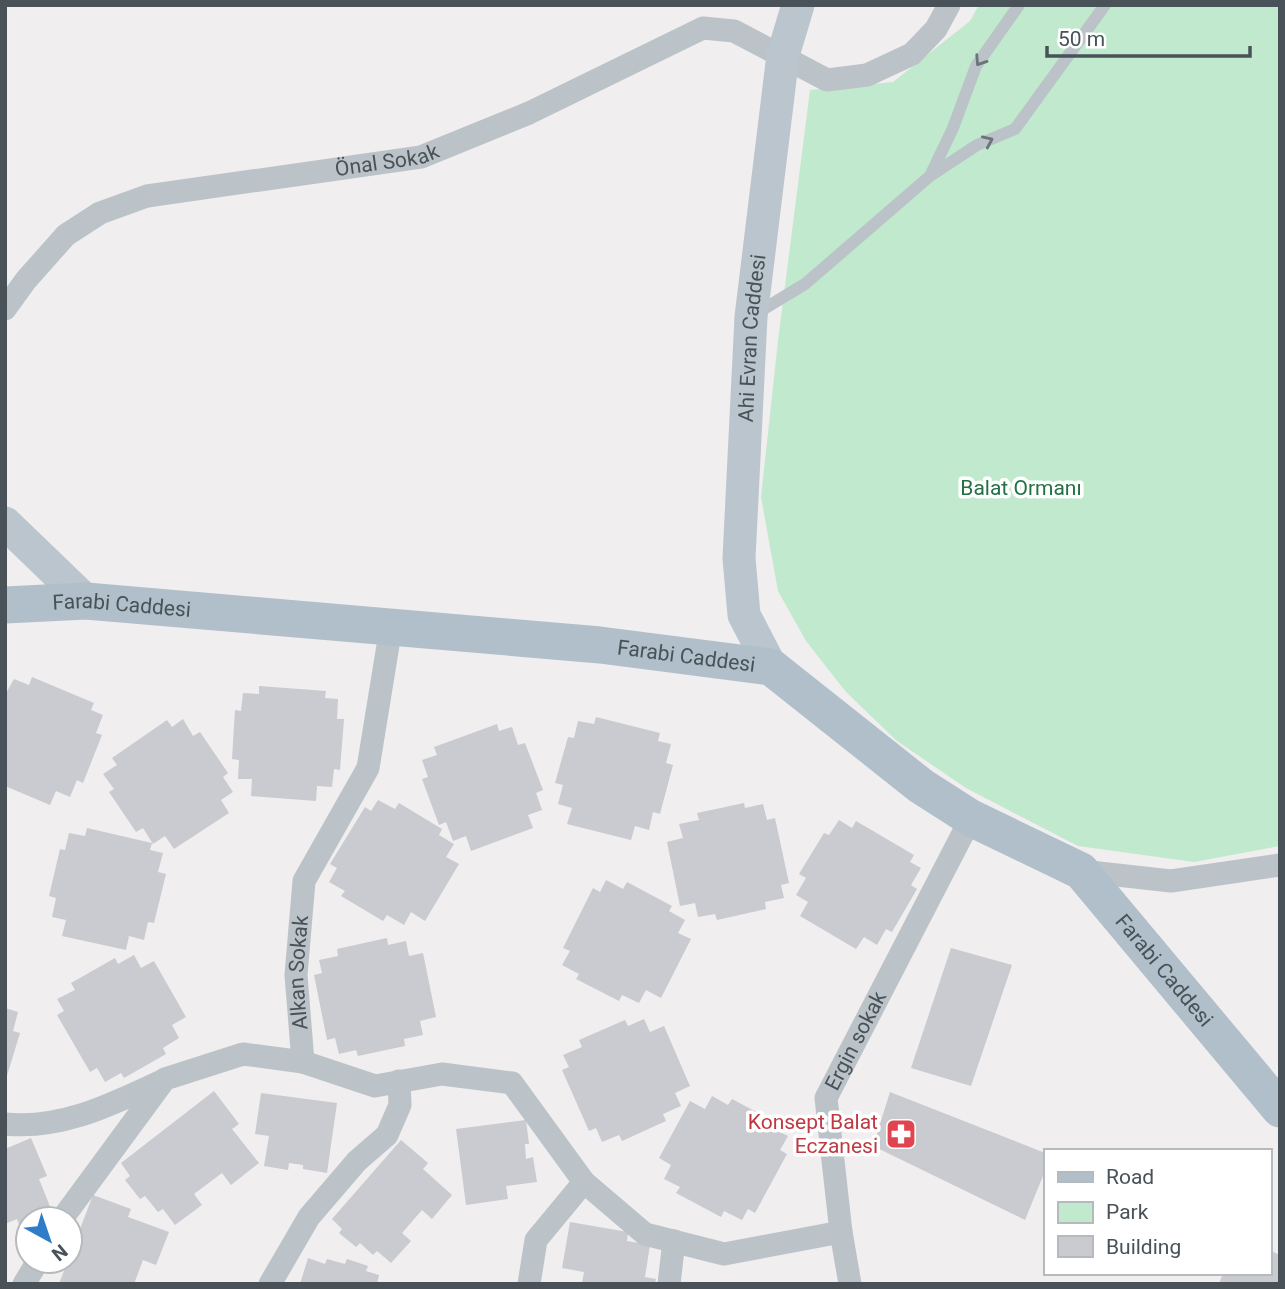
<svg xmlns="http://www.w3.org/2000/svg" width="1285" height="1289" font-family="Roboto,sans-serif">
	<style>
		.green { fill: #c1e9cd }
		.building { fill: #c9cbd0 }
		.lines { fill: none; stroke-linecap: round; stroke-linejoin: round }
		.lane { stroke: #bbc3c8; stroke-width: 12 }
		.street { stroke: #bbc3c8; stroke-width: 23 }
		.secondary { stroke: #bbc5cd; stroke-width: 33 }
		.primary { stroke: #b0bfc9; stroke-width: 37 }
		.oneway { stroke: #6a747a }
		.labels { text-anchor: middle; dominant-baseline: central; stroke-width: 7; stroke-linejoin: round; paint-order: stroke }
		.street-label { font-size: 21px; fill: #485258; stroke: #fff }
		.park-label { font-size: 21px; fill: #227043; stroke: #fff }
		.health-label { font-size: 21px; fill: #be3a42; stroke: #fff; text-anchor: end }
	</style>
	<rect width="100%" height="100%" fill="#f0eeee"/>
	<path class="green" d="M979 5H1280V846L1194 862 1078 846 966 788 897 741 846 692 806 641 778 591 761 497 778 341 810 90 893 82 970 21Z"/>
	<path class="building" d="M32 677 94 703 91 710 103 715 96 733 102 735 83 783 77 780 70 797 56 791 50 805 5 786V695L14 679 29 685Z
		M259 686 326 691 325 698 338 699 337 719H344L340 770 334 769 332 787 317 786 316 801 251 796 252 779H238L239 760 232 759 235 710 241 711 243 693 259 694Z
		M596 717 660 733 658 741 671 744 666 763 673 765 660 814 653 812 649 830 635 826 631 840 567 824 572 808 558 804 563 785 555 783 568 737 574 738 578 721 594 724Z
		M183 719 193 736 200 732 228 773 223 777 233 792 221 800 229 813 174 849 165 836 153 844 143 828 136 832 109 792 114 789 103 774 117 765 112 758 167 720 172 727Z
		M497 724 499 731 512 727 518 745 525 743 543 790 536 793 542 810 528 815 533 828 471 851 466 836 453 841 446 822 439 825 422 779 428 777 422 760 437 755 434 747Z
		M378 800 395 809 399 803 442 829 439 835 454 844 446 857 459 864 425 921 411 912 404 925 387 915 383 921 341 896 345 891 329 882 337 868 330 864 365 807 371 811Z
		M744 803 745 808 763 804 767 820 775 818 789 883 781 885 784 898 765 902 766 909 717 920 715 914 698 917 695 903 680 906 667 842 683 838 679 824 699 820 697 813Z
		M839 820 852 828 856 821 914 855 910 862 921 868 911 885 917 889 892 932 886 929 877 945 864 937 856 949 800 916 808 902 796 895 806 878 799 874 824 833 829 835Z
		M87 828 152 843 150 850 163 853 158 872 166 874 154 923 148 922 144 940 129 936 126 950 62 936 66 920 52 917 56 898 49 896 60 849 65 850 69 833 85 836Z
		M606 880 623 889 627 882 672 906 669 911 685 920 678 933 691 939 661 998 646 990 639 1003 622 995 619 1001 576 979 579 974 562 965 570 951 563 948 593 888 600 892Z
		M387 938 388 945 406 941 409 956 423 953 436 1017 420 1021 423 1035 404 1039 405 1046 358 1056 356 1050 339 1054 335 1038 327 1040 314 975 322 973 319 960 338 956 337 949Z
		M951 948 1012 965 971 1086 911 1068Z
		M134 955 141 968 154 961 186 1017 172 1025 179 1038 163 1048 166 1054 124 1078 121 1073 105 1082 97 1068 90 1072 57 1015 64 1011 57 999 75 990 71 983 115 958 118 964Z
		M5 1008 18 1012 13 1031 20 1033 6 1079Z
		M644 1019 650 1032 664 1026 690 1086 675 1093 681 1106 663 1114 666 1121 622 1141 619 1135 602 1142 596 1128 589 1131 562 1070 569 1067 563 1055 582 1047 579 1040 625 1020 628 1026Z
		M214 1091 239 1124 232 1129 259 1163 231 1185 222 1173 194 1194 202 1205 175 1225 163 1209 158 1212 145 1196 140 1199 125 1180 130 1176 121 1163Z
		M890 1092 1045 1153V1171L1025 1220 873 1146Z
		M261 1093 337 1103 327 1173 303 1169V1165L289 1163 288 1170 264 1166 269 1136 255 1134Z
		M712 1096 728 1105 732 1099 775 1122 772 1128 788 1136 780 1150 787 1154 755 1213 748 1209 742 1220 724 1211 721 1217 676 1193 680 1187 664 1179 671 1165 659 1158 690 1101 705 1109Z
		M526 1120 529 1144H525L526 1159 533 1157 537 1182 506 1186 508 1199 466 1205 456 1129Z
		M31 1138 47 1176 39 1179 55 1219H28V1230L22 1232 17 1219 5 1224V1149Z
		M401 1140 428 1163 423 1169 452 1195 432 1219 422 1210 402 1233 411 1241 391 1263 377 1251 373 1255 360 1243 356 1247 339 1233 342 1229 332 1219Z
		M93 1195 131 1209 128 1217 169 1232 156 1265 143 1260 134 1284H59Z
		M570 1222 628 1232 627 1241 650 1245 645 1277 656 1279 655 1284H582L584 1272 562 1268Z
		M1269 1250 1280 1255V1284H1219L1223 1273H1269Z
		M308 1258 325 1264 327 1259 345 1264 347 1259 368 1266 366 1271 379 1275 377 1284H300Z"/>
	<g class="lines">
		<path class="lane" d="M930 176 953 128 976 66 1019 5
			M757 313 805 284 930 176 977 145 1015 129 1105 5"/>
		<g class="street">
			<path id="s1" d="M5 309 26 280 66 235 100 213 147 196 421 157 529 113 703 28 734 31 827 80 867 75 912 54 936 29 949 5"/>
			<path d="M1081 871 1171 881 1280 865"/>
			<path d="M303 1062 375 1086 442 1074 512 1083 584 1182 645 1234 724 1254 841 1232"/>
			<path d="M5 1124C62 1130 112 1104 162 1081"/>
			<path id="s2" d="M62 1219 165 1079 243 1054 303 1062 296 975 304 881 368 768 391 627"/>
			<path d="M24 1284 38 1261"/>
			<path d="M270 1284 309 1217 357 1161 387 1135 400 1105 399 1081"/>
			<path d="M529 1284 536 1240 584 1182"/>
			<path d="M669 1284 674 1241"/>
			<path id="s3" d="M850 1284 841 1232 826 1098 971 818"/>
		</g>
		<g class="secondary">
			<path d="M5 523 86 601"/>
			<path id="s4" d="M771 667 744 615 739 558 751 317 783 55 798 5"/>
		</g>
		<path class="primary" id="s5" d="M5 605 86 601 600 645 771 667 921 786 971 818 1081 871 1280 1109"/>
	</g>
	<defs><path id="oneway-chevron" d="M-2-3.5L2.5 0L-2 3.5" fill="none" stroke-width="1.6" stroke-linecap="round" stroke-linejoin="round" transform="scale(1.75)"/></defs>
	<g class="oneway">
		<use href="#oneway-chevron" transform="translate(980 61) rotate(123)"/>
		<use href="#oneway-chevron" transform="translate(988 141) rotate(-24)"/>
	</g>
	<defs>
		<g id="pharmacy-square" transform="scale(1.575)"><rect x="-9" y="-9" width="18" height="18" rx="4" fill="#e0444e" stroke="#fff"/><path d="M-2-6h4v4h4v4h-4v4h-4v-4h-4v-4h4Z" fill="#fff"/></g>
	</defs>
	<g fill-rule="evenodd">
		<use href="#pharmacy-square" x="901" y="1134"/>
	</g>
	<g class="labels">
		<g class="street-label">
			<text stroke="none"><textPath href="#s1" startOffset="429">Önal Sokak</textPath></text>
			<text stroke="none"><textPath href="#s4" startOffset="336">Ahi Evran Caddesi</textPath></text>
			<text stroke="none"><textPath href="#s5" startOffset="117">Farabi Caddesi</textPath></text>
			<text stroke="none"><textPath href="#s5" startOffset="684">Farabi Caddesi</textPath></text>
			<text stroke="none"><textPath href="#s5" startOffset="1272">Farabi Caddesi</textPath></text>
			<text stroke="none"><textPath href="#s2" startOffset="406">Alkan Sokak</textPath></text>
			<text stroke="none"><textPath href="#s3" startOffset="252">Ergin sokak</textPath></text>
		</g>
		<g class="park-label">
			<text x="1021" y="488">Balat Ormanı</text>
		</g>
		<g class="health-label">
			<text x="878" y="1122">Konsept Balat<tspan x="878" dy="24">Eczanesi</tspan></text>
		</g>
	</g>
	<rect width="1285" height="1289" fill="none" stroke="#485258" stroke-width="14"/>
	<rect x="1044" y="1149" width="228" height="126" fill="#ffffff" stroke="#b6babc" stroke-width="2"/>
	<rect x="1058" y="1172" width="35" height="10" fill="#b0bfc9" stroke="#b6babc" stroke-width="2"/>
	<text x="1106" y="1184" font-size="21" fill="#485258">Road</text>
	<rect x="1058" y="1202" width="35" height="21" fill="#c1e9cd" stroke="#b6babc" stroke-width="2"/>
	<text x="1106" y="1219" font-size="21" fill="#485258">Park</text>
	<rect x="1058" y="1236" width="35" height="21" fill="#c9cbd0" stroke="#b6babc" stroke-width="2"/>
	<text x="1106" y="1254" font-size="21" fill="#485258">Building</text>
	<g transform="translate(49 1240) rotate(140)"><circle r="33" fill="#ffffff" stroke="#b6babc" stroke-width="2"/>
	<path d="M0-5L12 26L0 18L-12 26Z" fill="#2f7dc8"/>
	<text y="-10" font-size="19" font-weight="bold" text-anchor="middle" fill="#485258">N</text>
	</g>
	<path d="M1047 46v10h203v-10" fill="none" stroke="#485258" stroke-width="3.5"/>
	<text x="1058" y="46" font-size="21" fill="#485258" stroke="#ffffff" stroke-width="5" paint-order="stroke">50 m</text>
</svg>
